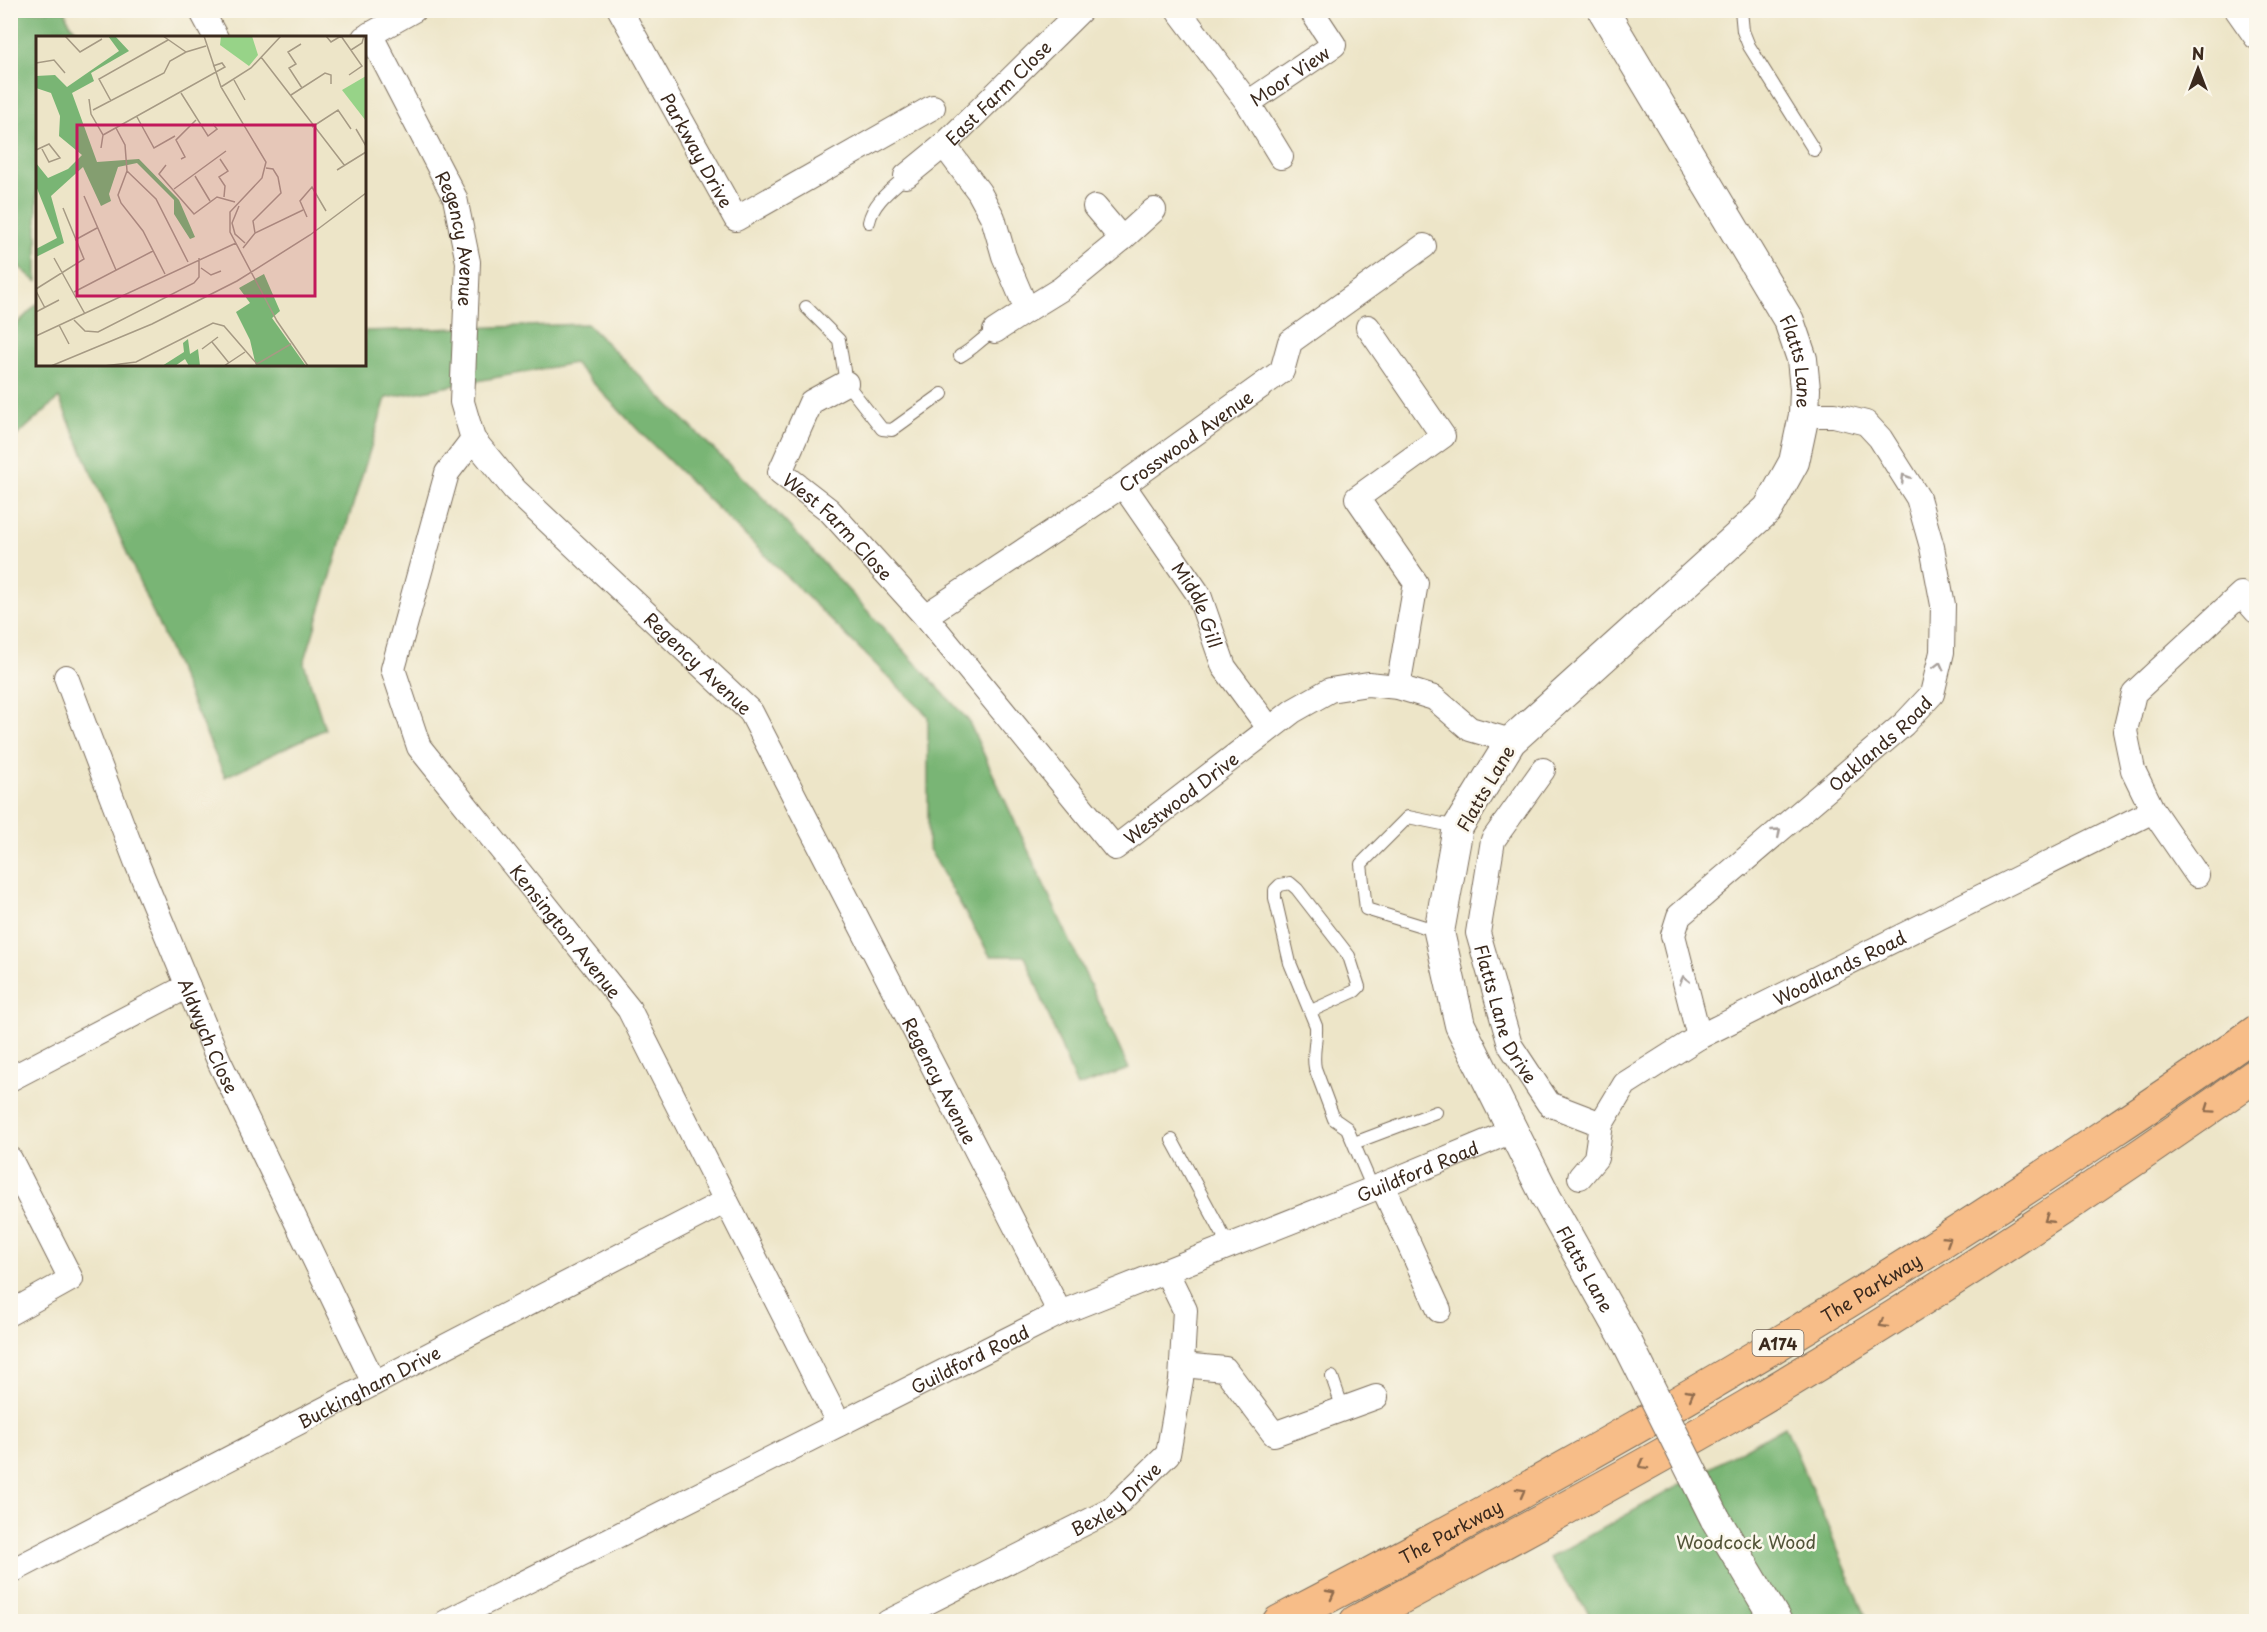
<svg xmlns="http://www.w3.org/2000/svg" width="2267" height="1632" font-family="'Playpen Sans',sans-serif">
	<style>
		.forest { fill: #79b574; stroke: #5a7049; stroke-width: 1.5 }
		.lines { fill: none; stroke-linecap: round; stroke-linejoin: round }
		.service-casing { stroke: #796b5a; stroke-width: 14 }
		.minor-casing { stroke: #796b5a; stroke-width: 26 }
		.tertiary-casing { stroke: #796b5a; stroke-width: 32 }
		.trunk-casing { stroke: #796b5a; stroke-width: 35 }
		.service { stroke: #fff; stroke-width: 12 }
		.minor { stroke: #fff; stroke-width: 24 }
		.tertiary { stroke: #fff; stroke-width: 30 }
		.trunk { stroke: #f7bd88; stroke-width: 33 }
		.tertiary-bridge-casing { stroke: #796b5a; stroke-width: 32; stroke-linecap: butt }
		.tertiary-bridge { stroke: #fff; stroke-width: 30 }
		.oneway { stroke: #a79f9a }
		.oneway2 { stroke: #906c4e }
		.labels { text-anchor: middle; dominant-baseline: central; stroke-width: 5; stroke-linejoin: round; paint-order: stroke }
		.shield { fill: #fbf7ec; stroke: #75685c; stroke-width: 1.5 }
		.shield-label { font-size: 16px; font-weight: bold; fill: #3b2a1e }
		.street-label { font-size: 18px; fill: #3b2a1e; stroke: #fbf7ec }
		.park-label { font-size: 18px; fill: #525438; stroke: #fbf7ec }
		.inset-road { fill: none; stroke: #a69a84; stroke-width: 1.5 }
		.view { fill: #c2185b; fill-opacity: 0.15; stroke: #c2185b; stroke-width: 3 }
		.inset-edge { fill: none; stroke: #3b2a1e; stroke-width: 3 }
	</style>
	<rect width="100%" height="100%" fill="#fbf7ec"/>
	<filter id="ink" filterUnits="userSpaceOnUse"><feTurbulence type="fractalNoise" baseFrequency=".0167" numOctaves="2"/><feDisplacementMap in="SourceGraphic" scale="12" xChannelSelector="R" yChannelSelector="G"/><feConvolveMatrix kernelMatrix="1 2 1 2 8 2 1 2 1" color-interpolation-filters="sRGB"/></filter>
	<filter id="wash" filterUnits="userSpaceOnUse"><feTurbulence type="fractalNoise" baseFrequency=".008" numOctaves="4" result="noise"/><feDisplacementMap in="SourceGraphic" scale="24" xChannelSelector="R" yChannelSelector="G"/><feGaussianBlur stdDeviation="1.35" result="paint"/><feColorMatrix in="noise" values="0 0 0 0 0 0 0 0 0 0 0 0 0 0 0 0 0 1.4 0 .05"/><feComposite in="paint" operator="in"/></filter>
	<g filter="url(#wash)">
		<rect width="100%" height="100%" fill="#ede5c8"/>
		<path class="forest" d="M10 11H66L67 18 80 37 38 38 37 282 11 260Z
			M37 304 38 364H364L365 331 587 324 767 502 968 720 1129 1069 1077 1087 1025 956H990L928 847V716L640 432 574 363 386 398 304 663 325 729 225 777 59 398 11 441V330Z
			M1785 1426 1868 1621H1595L1549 1558Z"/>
	</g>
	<g filter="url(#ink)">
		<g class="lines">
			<g class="service-casing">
				<path id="service" d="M1741 10 1743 31 1749 46 1814 150
					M869 222C873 202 892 189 906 176
					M806 307 839 340 846 383 882 429 892 430 942 394
					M960 356C975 348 981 338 995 331
					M1438 931 1366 909 1361 864 1408 817 1457 827
					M1311 1011 1355 991 1359 987 1349 956 1297 889 1290 883 1280 885 1275 890V898L1290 963 1316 1026C1317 1041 1312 1054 1315 1068L1334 1119 1347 1128 1373 1189
					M1172 1140 1229 1246
					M1354 1143 1436 1112
					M1332 1377 1343 1409"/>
			</g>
			<g class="minor-casing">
				<g id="minor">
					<path d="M201 10 216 38"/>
					<path id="s1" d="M620 10 736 219 933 107"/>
					<path id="s2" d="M1178 10 1248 103 1334 45 1311 10"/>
					<path d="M2237 10 2256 37"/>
					<path id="s3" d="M370 34 455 198 468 262 462 402 473 439 515 490 751 712 1060 1313"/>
					<path d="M364 38 414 10"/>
					<path d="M1248 103 1281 157"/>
					<path d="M906 176 944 145"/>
					<path d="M1122 239 1154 210"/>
					<path d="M1027 310 1061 289 1122 239 1095 207"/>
					<path d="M1368 327 1443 436 1357 498 1416 583 1398 687"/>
					<path id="s4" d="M995 331 1027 310 1004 256 993 218 979 192 944 145 1081 10"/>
					<path id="s5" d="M846 383 811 402 780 472 829 510 925 616 1115 848 1293 711 1330 690 1368 684 1398 687 1434 698 1470 729 1511 741"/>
					<path id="s6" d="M473 439 447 473 393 669 419 747 629 1009 839 1424"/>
					<path id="s7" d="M1123 485 1199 595 1224 667 1269 728"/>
					<path id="s8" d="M925 616 1123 485 1282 371 1290 342 1424 246"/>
					<path id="s9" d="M66 677 136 861 219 1061 374 1383"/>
					<path id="s10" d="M1543 770 1493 840 1478 933 1510 1045 1549 1104 1601 1124"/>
					<path d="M2197 875 2153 811 2133 770 2125 731 2134 693 2241 594 2256 611"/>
					<path id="s11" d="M1699 1037 1673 935 1679 916 1904 724 1932 694 1942 652 1943 605 1932 547 1918 498 1880 438 1866 423 1834 415H1804"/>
					<path d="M10 1079 188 986"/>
					<path d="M10 1159 71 1279 10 1313"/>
					<path id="s12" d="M1580 1177 1596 1158 1601 1124 1625 1084 1699 1037 2153 811"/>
					<path d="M1382 1185 1439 1310"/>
					<path d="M1182 1365 1225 1369 1274 1434 1376 1397"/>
					<path id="s13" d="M10 1572 726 1201"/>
					<path id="s14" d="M446 1622 1060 1313 1373 1189 1512 1131"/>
					<path id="s15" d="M888 1622 1111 1510 1168 1454 1181 1380 1185 1310 1166 1271"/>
				</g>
			</g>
			<g class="tertiary-casing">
				<g id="tertiary">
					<path id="s16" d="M1603 10 1789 321 1802 359 1805 389 1804 415 1794 462 1768 509 1511 741 1458 827 1439 932 1460 1025 1546 1197 1627 1342"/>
					<path d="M1715 1518 1777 1622"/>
				</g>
			</g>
			<g class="trunk-casing">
				<g id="trunk">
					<path id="s17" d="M1279 1622C1556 1478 1828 1322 2086 1148 2143 1110 2201 1072 2256 1032"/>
					<path d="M1356 1622C1486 1551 1618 1482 1746 1407 1921 1304 2090 1192 2256 1075"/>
				</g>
			</g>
			<use href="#service" class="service"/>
			<use href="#minor" class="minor"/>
			<use href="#tertiary" class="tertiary"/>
			<use href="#trunk" class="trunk"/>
			<g class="tertiary-bridge-casing">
				<path id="tertiary-bridge" d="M1627 1342 1715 1518"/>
			</g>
			<use href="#tertiary-bridge" class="tertiary-bridge"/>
		</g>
		<defs><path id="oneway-chevron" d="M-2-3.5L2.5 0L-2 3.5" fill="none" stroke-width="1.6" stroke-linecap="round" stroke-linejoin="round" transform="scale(1.5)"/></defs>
		<g class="oneway">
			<use href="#oneway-chevron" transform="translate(1905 478) rotate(-122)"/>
			<use href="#oneway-chevron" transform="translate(1939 666) rotate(-76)"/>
			<use href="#oneway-chevron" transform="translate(1777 832) rotate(-41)"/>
			<use href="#oneway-chevron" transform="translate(1684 980) rotate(-104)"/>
		</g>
		<g class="oneway2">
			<use href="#oneway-chevron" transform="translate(2209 1109) rotate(145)"/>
			<use href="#oneway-chevron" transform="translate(2048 1219) rotate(147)"/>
			<use href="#oneway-chevron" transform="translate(1947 1240) rotate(-32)"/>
			<use href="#oneway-chevron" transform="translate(1883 1324) rotate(149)"/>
			<use href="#oneway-chevron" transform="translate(1690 1394) rotate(-30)"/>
			<use href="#oneway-chevron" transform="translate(1643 1465) rotate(151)"/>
			<use href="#oneway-chevron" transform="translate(1521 1492) rotate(-29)"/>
			<use href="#oneway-chevron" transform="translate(1331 1594) rotate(-28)"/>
		</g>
	</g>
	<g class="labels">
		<rect class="shield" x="1752.5" y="1330" width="51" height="26" rx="4.5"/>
		<g class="shield-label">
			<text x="1778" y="1343">A174</text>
		</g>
		<g class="street-label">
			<text stroke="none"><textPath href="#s2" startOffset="166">Moor View</textPath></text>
			<text stroke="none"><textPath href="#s4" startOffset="300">East Farm Close</textPath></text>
			<text stroke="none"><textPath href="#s1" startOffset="160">Parkway Drive</textPath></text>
			<text stroke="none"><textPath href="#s3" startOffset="225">Regency Avenue</textPath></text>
			<text stroke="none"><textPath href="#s16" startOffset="404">Flatts Lane</textPath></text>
			<text stroke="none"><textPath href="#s8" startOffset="314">Crosswood Avenue</textPath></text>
			<text stroke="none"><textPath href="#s5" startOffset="196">West Farm Close</textPath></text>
			<text stroke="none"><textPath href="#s7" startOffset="142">Middle Gill</textPath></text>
			<text stroke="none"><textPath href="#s3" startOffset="747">Regency Avenue</textPath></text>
			<text stroke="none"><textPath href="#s11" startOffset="390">Oaklands Road</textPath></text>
			<text transform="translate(1485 788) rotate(-60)">Flatts Lane</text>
			<text stroke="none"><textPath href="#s5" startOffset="704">Westwood Drive</textPath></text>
			<text stroke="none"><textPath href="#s6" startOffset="564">Kensington Avenue</textPath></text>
			<text stroke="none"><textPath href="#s12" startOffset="350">Woodlands Road</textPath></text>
			<text stroke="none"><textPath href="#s10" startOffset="266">Flatts Lane Drive</textPath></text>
			<text stroke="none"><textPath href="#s9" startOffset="386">Aldwych Close</textPath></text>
			<text stroke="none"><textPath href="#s3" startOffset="1233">Regency Avenue</textPath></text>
			<text stroke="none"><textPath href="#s14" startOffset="1072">Guildford Road</textPath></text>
			<text stroke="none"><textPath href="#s16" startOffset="1484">Flatts Lane</textPath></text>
			<text stroke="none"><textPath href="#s17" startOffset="680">The Parkway</textPath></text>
			<text stroke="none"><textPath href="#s14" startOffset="586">Guildford Road</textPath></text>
			<text stroke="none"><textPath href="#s13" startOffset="404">Buckingham Drive</textPath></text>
			<text stroke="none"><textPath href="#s15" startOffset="260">Bexley Drive</textPath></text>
			<text stroke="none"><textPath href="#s17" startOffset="194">The Parkway</textPath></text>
		</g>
		<g class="park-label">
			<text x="1746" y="1541">Woodcock Wood</text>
		</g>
	</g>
	<g transform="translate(36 36)">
		<rect width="330" height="330" fill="#ede5c8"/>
		<path d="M185 0H216L222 19 213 30 184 9ZM330 40V85L306 54Z" fill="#97d388"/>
		<path d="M72 0H79L93 15 55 37 58 45 36 57 61 126 103 123 143 164 159 201 154 203 145 189 138 178V164L101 127 82 131 73 158 75 165 65 170 47 131 15 160 28 207 0 221V213L21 202 0 150V127L12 142 32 133 46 119 23 100 24 80 15 57 0 52V40L19 39 31 51 83 15ZM228 238 244 275 236 282 270 330H220L214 304 200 276 214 267 203 252ZM152 303 154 318 162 313 164 330H153L149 323 139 330H126L148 316 147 307Z" fill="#79b574"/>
		<path class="inset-road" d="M29 0 44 16 66 3M127 0 150 16M168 0 185 51 230 126 226 142 194 176V196L241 285 272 330M290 0 295 6 305 0M305 0 326 30 313 39M265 8 252 16 260 28 253 32 266 52M315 14 326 7 328 0M225 21 309 130M0 27 18 24 29 37M198 44 209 64M185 51 215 32 245 0M145 57 172 100 181 93 177 88M255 59 289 37 295 39V48M53 63 55 78 67 99 65 112M75 65 63 43 132 4M57 74 128 37 134 25 150 16 170 10M101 81 118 112 139 100M276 91 302 74 315 93M80 92 89 109 91 135 120 163 152 226M320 93 330 110M67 99 189 31 186 27 177 30M0 114 13 108 24 122 13 126 6 113M145 123 149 121 140 104 160 84M184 123 192 135 183 141 189 150 188 161M130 129 123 138 158 178 181 161 199 166M301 134 330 116M91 135 82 159 85 167 107 195 129 238M159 140 174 165M138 153 190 115M48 160 80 234M203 170 196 187 199 198 209 207M271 181 264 165 276 151 290 175M219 197 217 185 245 157 242 141 237 133 230 132M39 204 61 192M207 212 219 197 267 174M18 222 49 278M165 232 175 239 185 235M0 253 48 223 27 172M0 255 9 272M38 256 117 215M0 276 23 264M38 284 49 295 62 296 158 247 163 241V222M23 289 33 308M0 300 200 207M176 306 193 327M166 313 182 301M15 330 116 288 201 245 274 199 330 157M68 330 100 326 177 287 188 290 221 328 255 308M188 330 209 316"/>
		<path class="view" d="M41 89H279V260H41Z"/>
		<rect width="330" height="330" class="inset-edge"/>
	</g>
	<rect width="2267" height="1632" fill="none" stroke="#fbf7ec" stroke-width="36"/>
	<g transform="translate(2198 69)" stroke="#fbf7ec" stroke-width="4.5" paint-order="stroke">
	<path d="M0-4.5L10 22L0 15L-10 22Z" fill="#3b2a1e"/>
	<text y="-9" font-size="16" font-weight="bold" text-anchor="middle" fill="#3b2a1e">N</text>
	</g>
</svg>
